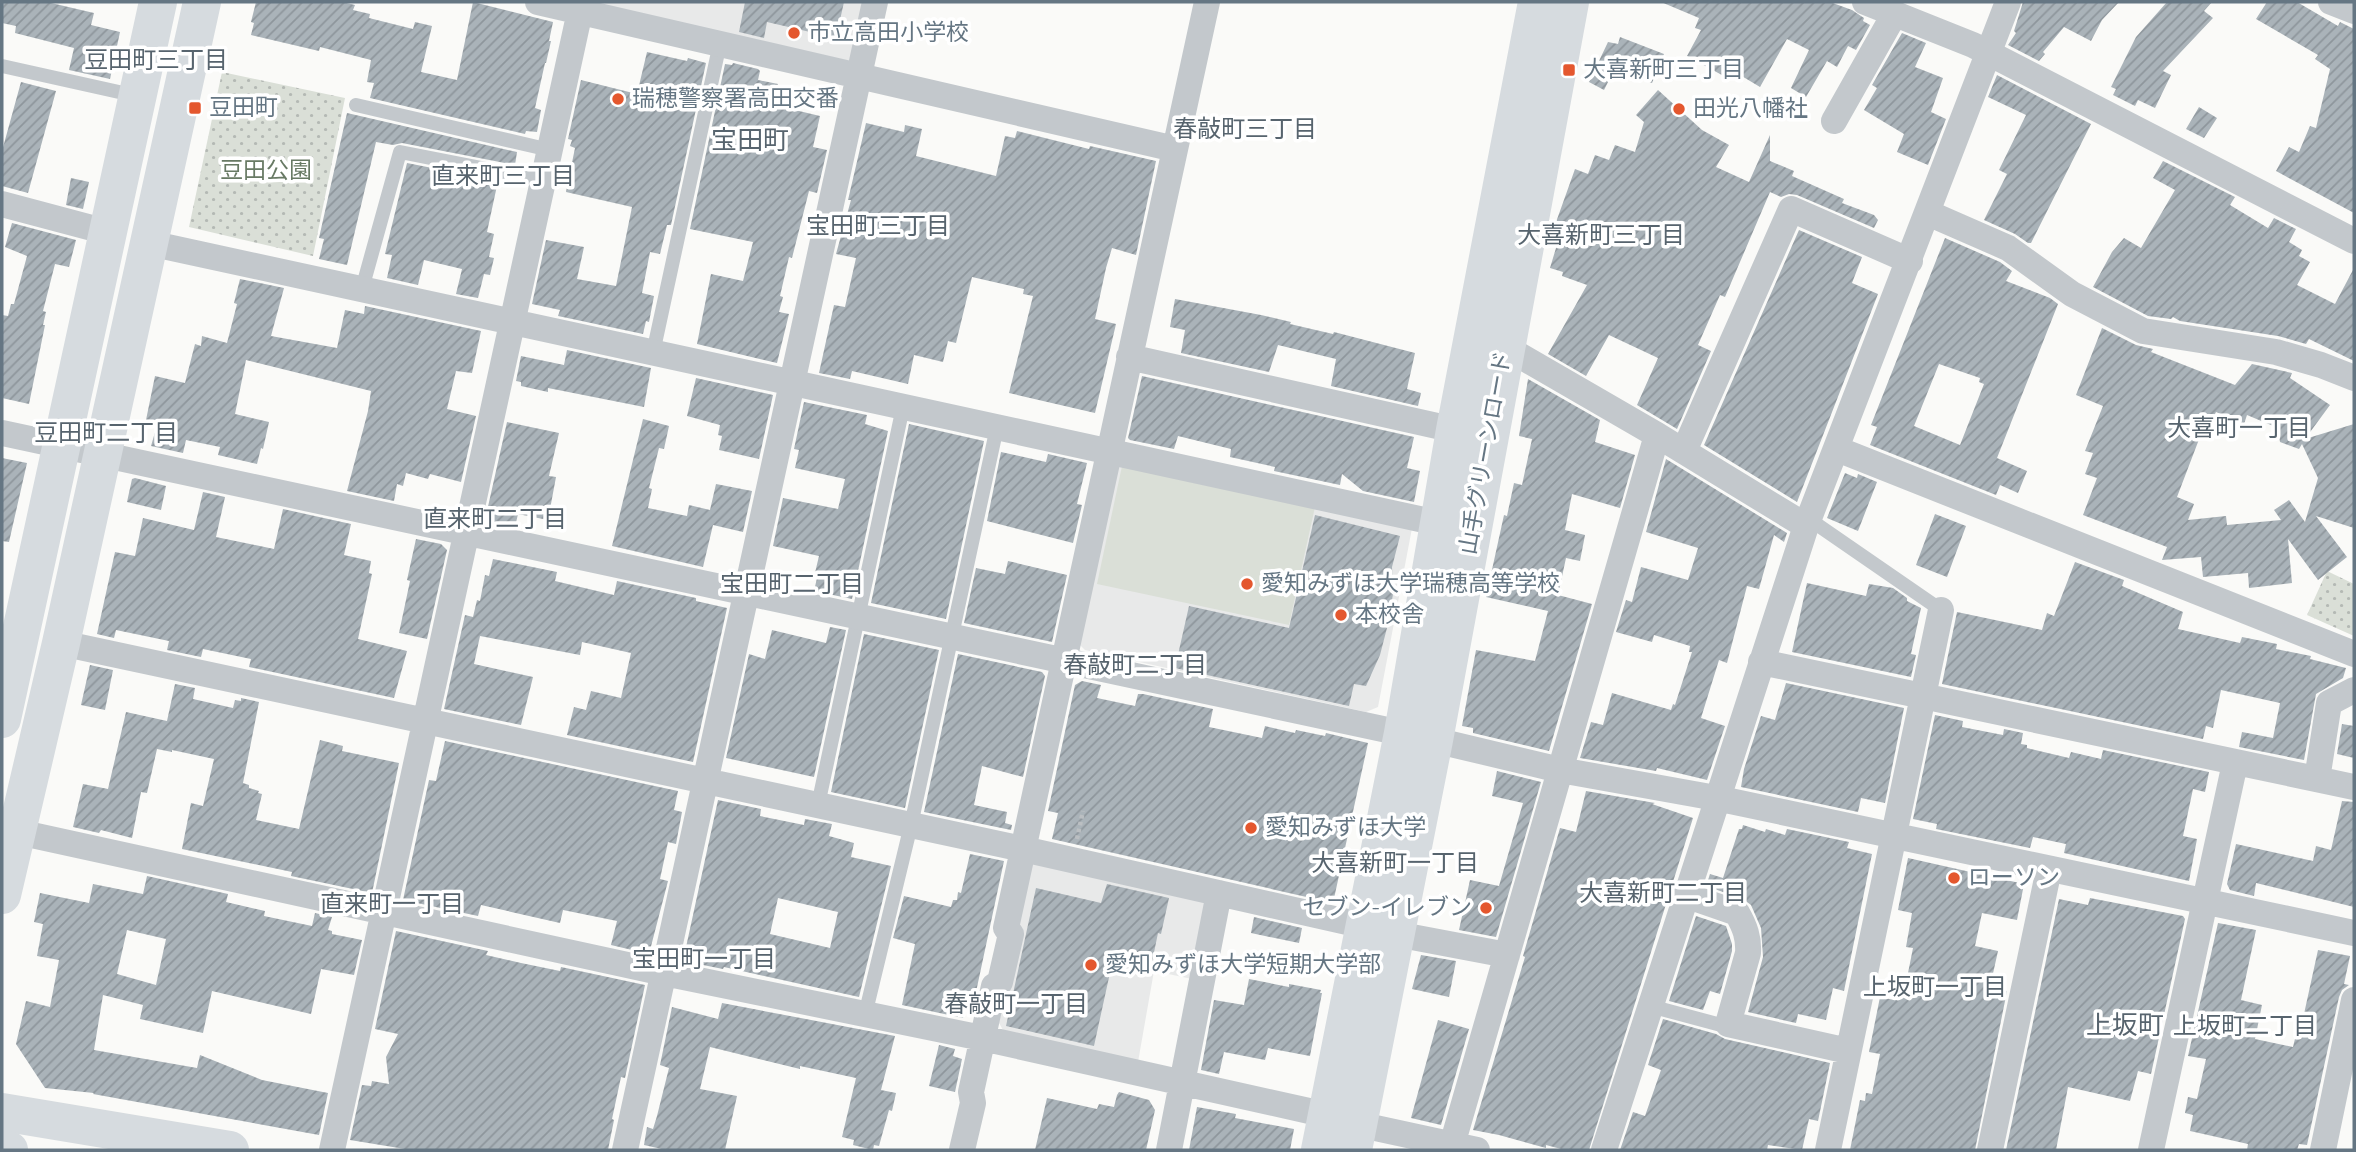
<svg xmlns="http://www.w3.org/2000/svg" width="2356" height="1152" font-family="'Sofia Sans Condensed','Noto Sans JP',sans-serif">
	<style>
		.built { fill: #e8e9e9 }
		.grass { fill: url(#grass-dots) }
		.pitch { fill: #dadfd7 }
		.building { fill: url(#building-hatch); fill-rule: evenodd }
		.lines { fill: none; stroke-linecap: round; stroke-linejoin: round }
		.path { stroke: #bbbfc2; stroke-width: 4.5; stroke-dasharray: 3.5 3.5; stroke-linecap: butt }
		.lane { stroke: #c3c8cc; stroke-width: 14 }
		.street { stroke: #c3c8cc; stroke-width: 26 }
		.secondary { stroke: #d6dbdf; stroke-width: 38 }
		.primary { stroke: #d6dbdf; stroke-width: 38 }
		.highway { stroke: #d6dbdf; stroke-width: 38 }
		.poi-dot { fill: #e4572e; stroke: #fff; stroke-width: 2.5 }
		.labels { text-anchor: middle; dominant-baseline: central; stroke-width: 7; stroke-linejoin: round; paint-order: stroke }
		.poi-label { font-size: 23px; fill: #657683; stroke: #fff; text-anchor: start }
		.park-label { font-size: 23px; fill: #687a64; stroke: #fff }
		.street-label { font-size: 23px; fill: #657683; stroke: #fff }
		.neighbourhood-label { font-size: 24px; fill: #57646e; stroke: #fff }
		.quarter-label { font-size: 26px; fill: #57646e; stroke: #fff }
	</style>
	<defs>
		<pattern id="grass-dots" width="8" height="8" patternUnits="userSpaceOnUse" patternTransform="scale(1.75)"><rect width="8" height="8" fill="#dadfd7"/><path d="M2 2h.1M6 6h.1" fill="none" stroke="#b4b9b4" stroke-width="1.8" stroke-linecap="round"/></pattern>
		<pattern id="building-hatch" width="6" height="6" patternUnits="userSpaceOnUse" patternTransform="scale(1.75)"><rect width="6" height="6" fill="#aab3b9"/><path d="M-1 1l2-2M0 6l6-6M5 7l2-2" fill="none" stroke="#8e969c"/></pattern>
	</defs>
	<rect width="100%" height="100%" fill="#fafaf8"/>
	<path class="built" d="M592 2H871L858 63Z
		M1118 465 1413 523 1378 707 1366 712 1085 650 1080 645Z
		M1032 862 1209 901 1192 979 1154 971 1138 1062 1004 1032 998 1021Z"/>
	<path class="grass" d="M222 72 345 98 313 256 189 227Z
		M2327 571 2354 584V636L2307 615Z"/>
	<path class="pitch" d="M1122 466 1315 507 1289 625 1097 584Z"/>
	<path class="building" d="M2 2H47L94 13 91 25 120 32 110 79 69 70 74 48 15 33 16 26 2 23Z
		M256 2H342L355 5 353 10 370 14 369 18 413 29 415 22 432 26 421 72 457 80 473 2 553 22 549 41H551L546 63H545L535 108 541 110 537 132 526 131 525 134 370 98 374 83 367 82 371 60 320 47 319 51 251 35 254 23 251 22Z
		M745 2H844L836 38 767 22 764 38 739 32Z
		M1661 2H1830L1852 10 1864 18 1863 21 1870 25 1856 50 1848 46 1837 67 1827 61 1806 97 1791 88 1809 50 1787 39 1760 87 1735 72 1731 80 1687 56 1701 30 1695 28 1699 18Z
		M2023 2H2119L2102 20 2091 41 2064 27 2043 52 2045 54 2039 61 2008 45 2016 33 2014 31Z
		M2167 2H2212L2204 11 2213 18 2163 71 2171 75 2155 108 2138 100 2135 106 2113 95 2116 89 2111 87 2136 37Z
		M2267 2H2297L2338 26 2340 22 2354 29V213L2276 171 2289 147 2299 152 2310 126 2316 128 2330 69 2315 59 2318 55 2256 19Z
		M1902 33 1926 43 1915 67 1943 78 1931 112 1946 119 1928 165 1897 152 1904 134 1864 110 1877 88 1872 85Z
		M1620 37 1664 54 1652 83 1615 68 1604 90 1589 82 1608 42 1618 44Z
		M647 52 687 61 688 58 706 63 671 225H667L660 254 650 252 642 293 654 296 649 322 646 321 643 334 558 316 560 310 532 304 546 240 584 247 577 279 616 286 632 207 566 192 575 148 570 146 572 140 568 139 581 80 637 94Z
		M733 63 758 69 760 71 758 80 778 84 774 105 820 116 813 147 827 150 817 193 809 191 792 258 789 257 780 296 783 297 779 312 789 314 777 363 697 344 711 274 743 281 753 242 690 229 725 64 732 65Z
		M1997 75 2091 124 2031 243H2028L2015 234 1984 220 2007 174 1999 170 2026 115 1988 97Z
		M21 82 56 91 28 193 2 186V151Z
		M1658 90 1702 130 1729 145 1716 167 1749 182 1770 135V161L1794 171 1792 176 1844 199 1842 203 1874 215 1878 220 1874 228 1797 195 1789 194 1781 197 1770 192 1725 297 1720 295 1698 345 1711 351 1677 429 1637 405 1658 358 1609 335 1586 376 1548 354 1587 285 1562 276 1563 272 1550 268 1562 228 1555 225 1575 169 1588 174 1595 155 1609 160 1615 145 1635 152 1644 122 1636 115Z
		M2199 107 2217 118 2204 138 2186 129Z
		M347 113 517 152 515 165 402 143 393 145 376 142 347 265 319 259 324 239 319 238Z
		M866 123 904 132 905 125 922 129 916 156 996 176 1005 136 1015 138 1017 131 1089 149 1090 146 1156 161 1136 255 1112 248 1106 268 1095 319 1116 324 1095 413 1009 393 1033 296 1023 294 1024 289 972 277 956 343 948 341 943 362 914 355 908 384 852 371 850 379 819 373 834 305 845 307 856 258 836 254 851 200H848Z
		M2163 161 2235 197 2230 205 2268 228 2274 218 2296 229 2289 242 2302 250 2299 256 2310 262 2297 285 2335 304 2354 268V361L2309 339 2306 344 2278 336 2180 321 2173 317 2171 319 2148 316 2093 287 2112 252 2124 238 2141 248 2175 190 2153 178Z
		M407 163 498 181 487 232 494 234 489 257 494 258 490 275 484 274 478 298 456 294 462 269 424 260 418 285 387 278 392 255 385 254Z
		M71 178 89 182 83 209 66 205Z
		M12 223 76 240 69 267 55 264 43 311 46 312 43 325H45L29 404 2 398V315L8 316 11 304H14L27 256 5 247Z
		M1799 230 1862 257 1852 283 1878 294 1797 502 1704 445Z
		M1945 238 2000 262 2012 271 2006 281 2050 298 2058 304 1997 458 2027 471 2018 493 2000 485 1996 495 1870 445 1877 427 1871 425ZM1939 364 1980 378 1979 382 1984 384 1960 445 1914 426Z
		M240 279 284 288 271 336 337 348 345 310 364 314 365 306 481 331 472 373 456 371 447 409 476 416 461 482 430 474 428 479 406 473 403 486 397 484 394 501 347 491 368 411 371 391 246 360 235 414 269 422 263 449 261 448 257 464 218 455 220 447 186 440 183 453 151 446 158 422 146 420 155 376 185 383 195 344 201 346 202 336 227 343 237 304 234 303Z
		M1175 299 1261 315 1291 322 1290 324 1333 334 1334 332 1415 353 1407 389 1421 393 1418 406 1331 386 1336 359 1278 345 1269 372 1181 353 1185 330 1170 327Z
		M2102 328 2136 345 2153 349 2151 352 2235 385 2252 364 2292 373 2290 378 2330 405 2305 439 2354 424V528L2316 516 2347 557 2318 580 2288 539 2292 583 2249 588 2248 573 2203 577 2201 557 2162 560 2167 547 2083 515 2097 478 2085 474 2093 453 2085 451 2103 406 2076 395ZM2216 412 2244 424 2247 415 2278 428 2280 442 2299 449 2302 444 2318 478 2305 522 2289 500 2274 510 2281 520 2227 525 2226 516 2188 520 2194 504 2177 497 2206 421 2211 423Z
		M567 350 651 368 644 407 548 388V392L521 386V382L516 381 521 356 564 365Z
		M1142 376 1414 437 1407 468 1420 471 1414 502 1363 491 1342 474 1340 485 1274 471 1275 467 1230 457 1231 449 1178 436 1174 449 1130 440 1128 438Z
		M696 378 773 395 759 459 719 450 722 436 718 435 720 425 687 416Z
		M1528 379 1600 420 1595 442 1635 455 1620 508 1572 494 1565 530 1585 535 1580 561 1566 558 1558 595 1592 604 1549 751 1473 733V728L1462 726 1476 650 1535 661 1548 611 1486 597 1504 515 1507 516 1514 483 1522 485 1532 439 1519 436Z
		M804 402 867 415 865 424 888 431 852 599 814 591 817 578 814 577 819 556 773 546 783 498 838 509 845 479 795 468 799 450 794 449Z
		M643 419 669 426 664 449 659 448 649 488 652 489 648 508 687 516 689 505 710 510 716 484 752 491 743 532 713 525 703 567 612 546Z
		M507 422 559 433 549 476 556 477 548 520 518 514 515 527 485 520Z
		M909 424 984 441 946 619 871 603Z
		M1001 452 1046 462 1048 454 1087 463 1077 504 1082 505 1073 543 987 521Z
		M2 458 27 463 9 542 2 541Z
		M1666 459 1787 533 1784 542 1774 535 1759 589 1747 586 1727 663 1719 660 1701 718 1725 726 1707 780 1657 768 1656 771 1580 758 1591 722 1603 725 1612 693 1671 710 1673 704 1675 705 1692 652H1689L1690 646 1654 635 1652 642 1616 632 1626 600 1632 602 1641 567 1688 580 1698 548 1646 532Z
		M1845 473 1857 478 1858 474 1877 482 1858 531 1827 518Z
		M135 478 166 486 161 510 127 502 132 479Z
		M203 492 225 497 216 537 274 549 283 509 351 524 344 555 371 561 369 573 372 574 358 639 407 651 394 698 249 667 251 659 203 649 201 657 167 650 169 641 116 630 114 638 97 634 115 552 135 556 143 518 194 530Z
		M1935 514 1966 526 1947 577 1916 565Z
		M1315 515 1400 536 1392 567 1393 594 1388 624 1380 655 1366 686 1354 684 1349 706 1175 668 1189 606 1289 628Z
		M416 539 441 544 447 550 427 639 399 633 410 581 407 580Z
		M493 559 557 572 555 581 614 595 617 581 696 598V601L727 608 693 762 567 735 574 707 586 710 591 691 621 698 631 653 582 642 580 655 480 636 474 664 533 677 521 725 444 709 465 615 473 617 477 600 480 601 485 575 489 576Z
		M1008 561 1067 575 1052 642 964 623 976 568 1005 574Z
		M2075 562 2124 580 2122 586 2183 612 2178 629 2240 643 2242 637 2277 644 2276 649 2311 656 2310 659 2346 668 2343 678 2316 694 2304 760 2239 747 2242 732 2273 738 2280 703 2221 690 2213 728 2206 726 2203 739 1942 684 1957 612 2042 630 2047 613 2054 616Z
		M1807 583 1866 596 1869 584 1893 588 1907 598V601L1921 608 1911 654 1916 655 1911 677 1792 652Z
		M830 627 846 630 814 777 726 758 749 654 765 659 772 630 826 643Z
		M864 634 939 650 905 808 831 792Z
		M958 654 1042 672 1045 676 1023 777 982 766 974 805 1007 812 1005 823 1012 825 1011 830 924 812Z
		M90 665 113 670 105 710 81 705Z
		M1082 681 1101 685 1097 698 1135 706 1138 694H1143L1213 709 1209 727 1262 738 1265 726 1295 733 1296 730 1325 736 1326 733 1368 743 1333 903 1052 839 1058 813 1048 811 1075 685Z
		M1786 683 1904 708 1885 803 1861 798 1858 812 1741 787 1744 769 1761 716 1775 720Z
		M175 684 195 688 193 699 233 708 235 700 241 701V698L259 702 243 783 249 785V788L259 791 258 793 262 794 256 820 299 829 320 740 343 746 342 751 399 763 372 893 291 876 292 872 182 849 191 803 203 806 214 759 172 750V752L157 749 147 793 141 792 132 838 101 830 99 833 73 827 83 784 108 789 126 712 167 721Z
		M1935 715 1963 721 1962 727 2003 735 2004 729 2023 733 2021 744 2027 745V748L2069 758 2071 752 2101 759 2103 750 2209 772 2205 792 2193 789 2183 836 2197 839 2189 881 2064 853 2066 844 2033 837 2030 848 1936 829 1937 824 1913 819Z
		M2342 724 2354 726V758L2337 754Z
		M445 741 678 791 674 810 682 812 676 844 668 842 660 879 668 881 649 954 611 945 617 921 563 910 560 923 481 905 478 916 403 900 429 780 436 781Z
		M1497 771 1541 782 1496 937 1459 930 1470 880 1499 886 1523 803 1492 796Z
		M1586 791 1655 803 1652 804 1693 818 1589 1150H1565L1546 1145V1148L1499 1135 1473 1130 1525 957 1523 956 1560 828 1576 832Z
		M718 800 761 809 760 816 804 825 805 819 832 824 829 836 854 843 851 857 891 866 859 997 724 967 723 969 683 961ZM778 898 838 912 830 948 770 934Z
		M2342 801 2354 802V907L2256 883 2254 896 2230 890 2227 884 2236 844 2313 861 2316 846 2331 850Z
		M1743 825 1765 832 1766 829 1785 835 1787 829 1849 842 1847 848 1872 854 1844 991 1833 988 1826 1020 1798 1014 1796 1023 1748 1012 1763 957 1761 928 1751 905 1743 899 1706 886 1710 874 1723 878 1739 829H1742Z
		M970 854 1004 861 976 992 970 991 963 1018 902 1005 915 944 893 938 904 896 951 907 953 900H957L958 892 961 893Z
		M1908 858 2024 884 2017 920 1982 913 1975 946 1998 951 1990 987 2007 991 1975 1150H1850L1860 1100 1865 1101 1866 1093 1872 1094 1880 1054 1869 1052 1880 997 1894 1000 1898 981 1906 983 1913 948 1906 947 1912 913 1898 910Z
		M147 876 228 894 226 902 265 911 264 916 312 926 315 913 332 917 328 930 332 931V934L362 940 354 975 321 969 311 1014 212 991 203 1033 140 1019 143 1005 103 995 94 1050 197 1068 200 1055 262 1080 328 1093 319 1135 93 1094 94 1093 45 1088 16 1044 26 1001 50 1007 59 960 37 956 43 924 34 922 40 893 89 903 93 884 143 894ZM127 930 166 939 156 985 117 974Z
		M1107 884 1169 898 1161 934 1158 933 1151 967 1113 959 1094 1046 1006 1026 1036 888 1101 903Z
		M2090 898 2183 916 2185 919 2151 1074 2138 1071 2130 1101 2068 1087 2056 1150H2006L2059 899 2088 905Z
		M1696 916 1726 926 1732 944V951L1720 994 1710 991 1703 1010 1669 1001Z
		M1254 917 1302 928 1299 943 1251 933Z
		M2218 923 2256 930 2241 1000 2262 1005 2255 1039 2293 1047 2301 1014H2304L2318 950 2350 956 2344 984 2349 985 2342 990 2339 997 2307 1145 2299 1144 2297 1150H2247L2248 1144 2190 1131 2193 1115 2185 1113 2188 1097 2197 1099 2206 1059 2188 1056Z
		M396 931 488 951 486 955 521 963 560 971 561 967 645 985 625 1078 621 1077 612 1119 614 1120 608 1150H411L350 1140 362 1085 371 1086 372 1081 389 1084 386 1057 398 1034 375 1029Z
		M1421 955 1456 961 1449 997 1412 989Z
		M1249 979 1289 987V984L1321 990 1320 993H1322L1310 1056 1268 1048 1265 1060 1224 1052 1219 1074 1201 1070 1214 1000 1244 1005Z
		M722 1003 895 1036 881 1090 896 1093 892 1111 889 1110 879 1146 874 1145 873 1150 853 1145 854 1140 842 1137 856 1078 800 1066V1069L710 1047 700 1089 737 1096 725 1150H666L644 1145 647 1127 653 1129 657 1116 669 1068 660 1065 672 1007 718 1019Z
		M1663 1019 1716 1034 1725 1039 1830 1063 1818 1121 1809 1119 1802 1150 1768 1145 1767 1150H1620L1633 1112 1645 1116 1661 1070 1648 1065Z
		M1438 1020 1469 1029 1441 1125 1411 1118Z
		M939 1045 955 1049 953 1056 962 1059 955 1092 929 1086Z
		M1119 1092 1149 1100 1155 1110 1146 1150H1035L1047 1098 1097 1109 1099 1104 1114 1107 1117 1095Z
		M1197 1107 1236 1114 1235 1118 1294 1129 1290 1150H1189Z"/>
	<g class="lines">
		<path class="path" d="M1077 839 1083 811"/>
		<path class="lane" d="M2 66 137 96
			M356 105 550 150
			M362 289 400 152 543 180
			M653 353 720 43
			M1809 519 1941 610
			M818 805 903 407
			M1650 1006 1721 1025 1728 1024
			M865 1015 911 825 997 427"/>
		<path class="street" d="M538 2 1175 149
			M1865 2 1973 45 2354 241
			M2331 2 2354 11
			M1834 121 1895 13
			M2 204 107 232
			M1928 213 2008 248 2072 294 2143 331 2276 352 2321 365 2354 378
			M149 243 1438 523
			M1505 347 1657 435 1806 526
			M1129 357 1455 430
			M2 433 1434 740 1560 770 1716 798 2354 933
			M1837 449 2354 654
			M1684 451 1791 209 1910 261
			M61 643 1023 849 1365 926
			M1761 662 2354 787
			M2317 779 2329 703 2354 690
			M18 832 664 973 982 1038 1327 1115
			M1685 895 1737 913C1745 927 1749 938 1748 953L1728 1024 1848 1051
			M1396 934 1507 955
			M1357 1124 1477 1150
			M1452 1145 1657 435
			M332 1150 582 2
			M625 1150 875 2
			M962 1150 973 1103 971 1092 994 986 1000 982 1011 934 1006 928 1207 2
			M1169 1150 1219 893
			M1604 1150 1806 526 2008 2
			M1828 1150 1941 610
			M1990 1150 2049 869
			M2151 1150 2235 763
			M2323 1150 2354 1000"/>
		<path class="secondary" d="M2 719 158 2
			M2 895 61 643 202 2
			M1320 1150 1403 733 1455 430 1537 2
			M1353 1150 1434 740 1570 2"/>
		<path class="primary" d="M2 1112 230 1150"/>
		<path class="highway" d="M2 1149 9 1150"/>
	</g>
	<g class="poi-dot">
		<circle cx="794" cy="33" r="7"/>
		<rect x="1562" y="63" width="14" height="14" rx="3.5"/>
		<circle cx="618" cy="99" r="7"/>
		<rect x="188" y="101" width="14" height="14" rx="3.5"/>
		<circle cx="1679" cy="109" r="7"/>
		<circle cx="1247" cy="584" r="7"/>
		<circle cx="1341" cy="615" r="7"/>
		<circle cx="1251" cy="828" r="7"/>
		<circle cx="1954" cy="878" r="7"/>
		<circle cx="1486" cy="908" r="7"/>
		<circle cx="1091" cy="965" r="7"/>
	</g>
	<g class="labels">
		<g class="poi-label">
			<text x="808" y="33">市立高田小学校</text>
			<text x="1583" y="70">大喜新町三丁目</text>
			<text x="632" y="99">瑞穂警察署高田交番</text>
			<text x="209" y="108">豆田町</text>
			<text x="1693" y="109">田光八幡社</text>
			<text x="1261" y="584">愛知みずほ大学瑞穂高等学校</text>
			<text x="1355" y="615">本校舎</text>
			<text x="1265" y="828">愛知みずほ大学</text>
			<text x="1968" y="878">ローソン</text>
			<text x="1472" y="908" text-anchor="end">セブン-イレブン</text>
			<text x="1105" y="965">愛知みずほ大学短期大学部</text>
		</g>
		<g class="park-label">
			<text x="266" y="171">豆田公園</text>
		</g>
		<g class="street-label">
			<text transform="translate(1486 453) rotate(-80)">山手グリーンロード</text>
		</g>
		<g class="neighbourhood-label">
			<text x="156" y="60">豆田町三丁目</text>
			<text x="1245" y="129">春敲町三丁目</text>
			<text x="503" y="176">直来町三丁目</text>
			<text x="878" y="226">宝田町三丁目</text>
			<text x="1601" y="235">大喜新町三丁目</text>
			<text x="2239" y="428">大喜町一丁目</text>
			<text x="106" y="433">豆田町二丁目</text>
			<text x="495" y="519">直来町二丁目</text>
			<text x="792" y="584">宝田町二丁目</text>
			<text x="1135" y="665">春敲町二丁目</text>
			<text x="1395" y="863">大喜新町一丁目</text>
			<text x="1663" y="893">大喜新町二丁目</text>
			<text x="392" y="904">直来町一丁目</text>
			<text x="704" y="959">宝田町一丁目</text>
			<text x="1935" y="987">上坂町一丁目</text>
			<text x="1016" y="1004">春敲町一丁目</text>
			<text x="2245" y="1026">上坂町二丁目</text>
		</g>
		<g class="quarter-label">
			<text x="750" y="141">宝田町</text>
			<text x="2125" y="1026">上坂町</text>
		</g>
	</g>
	<rect width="2356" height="1152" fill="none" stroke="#657683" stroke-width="7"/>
</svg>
